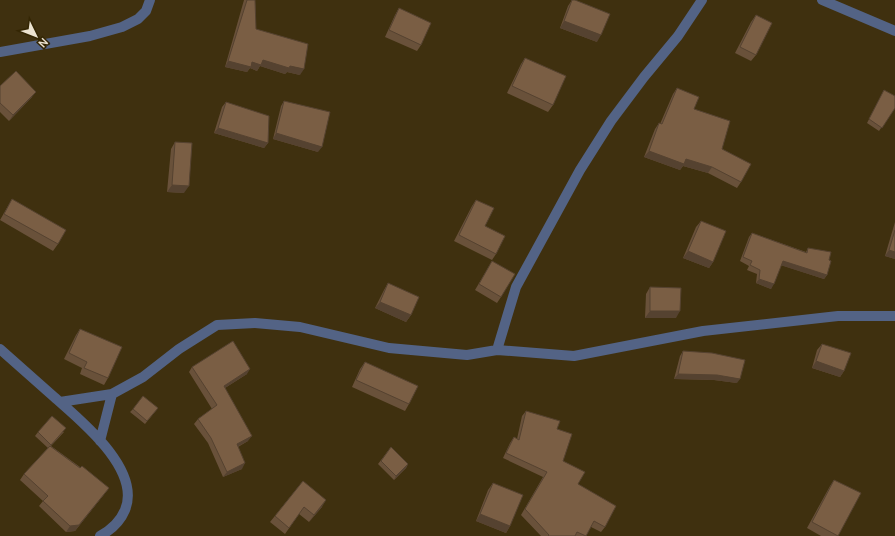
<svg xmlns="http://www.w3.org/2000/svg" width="895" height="536" font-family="Manrope,sans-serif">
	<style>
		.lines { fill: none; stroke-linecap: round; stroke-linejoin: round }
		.minor { stroke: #536385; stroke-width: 10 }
		.wall { fill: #69513a }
		.shaded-wall { fill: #554230 }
		.building { fill: #7a5e44; stroke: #554230 }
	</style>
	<rect width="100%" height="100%" fill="#3f300f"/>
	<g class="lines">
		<path class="minor" d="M822 0 895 31
			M0 52 90 36 122 27 138 19 146 11 150 0
			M0 349C18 365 35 380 53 396 79 419 142 469 125 510 120 522 111 530 100 536
			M497 350 516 287 580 170 611 121 644 77 678 36 702 0
			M60 402 112 394 143 377 179 349 217 325 255 323 300 327 389 348 467 355 497 350 574 356 703 331 838 316H895
			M100 441 112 394"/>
	</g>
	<path class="wall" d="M244 0H255L256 29 300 75 287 72 285 74 260 66 257 71 250 68 247 72 225 67Z
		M572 0 597 42 560 28 568 6Z
		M399 8 421 45 417 51 385 37 395 15Z
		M756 15V55L751 61 735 53 751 22Z
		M525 58 553 105 548 112 507 93 521 64Z
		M0 86 32 97 9 121 0 112Z
		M677 88 694 109 722 149 741 182 737 188 708 173 683 166 680 170 644 157 655 129 659 123 660 124 673 94Z
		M884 90 895 108 879 131 867 123Z
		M284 101 318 152 273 139 281 106Z
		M226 102 268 143 264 148 214 133 222 107Z
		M175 142 184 193 167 192 171 149Z
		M12 199 58 244 53 251 0 220Z
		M476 200 485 226 496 254 492 260 454 241 472 206Z
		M701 221 713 262 709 268 683 258 696 227Z
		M895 222V259L885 256Z
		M752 233 806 252 808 248 829 260 827 275 824 279 781 265 771 289 756 283 757 274 747 270 749 266 740 261 749 237Z
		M492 261 501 297 497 303 475 290 488 268Z
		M388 283 411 315 406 322 375 308 384 290Z
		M650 287 676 318H645L646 294Z
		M80 329 108 378 104 385 80 374 82 368 64 359 76 335Z
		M822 344 844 371 840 377 812 368 817 350Z
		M683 351 737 383 714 380 674 379 680 356Z
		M365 362 409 404 405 411 352 387 360 369Z
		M192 367 247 374 225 388 248 441 238 447 242 469 223 477 208 443 194 424 198 419 212 409 189 372Z
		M158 408 145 424 130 412 133 409Z
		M526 411 557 429 563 461 605 527 601 532 591 527 586 536H541L521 515 543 477 503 458 510 443 514 437 517 439 522 416Z
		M38 432H64L51 446 109 488 75 531 66 532 39 506 43 501 20 480 24 474 48 448 35 436Z
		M391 447 408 464 406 468 394 480 378 464Z
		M834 480 838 536H821L807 528 830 486Z
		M303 481 322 507 309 522 299 514 285 534 270 522Z
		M493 483 510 526 506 533 476 521 488 490Z"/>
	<path class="shaded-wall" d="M564 21 601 35 597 42 560 28Z
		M263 60 290 66 304 69 300 75 287 72 285 74 260 66 257 71 250 68 247 72 225 67 228 61 252 62Z
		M36 92 32 97 9 121 13 115Z
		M218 128 268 143 264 148 214 133Z
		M276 133 322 147 318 152 273 139Z
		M649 151 686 159 712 167 708 173 683 166 680 170 644 157Z
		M172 185 189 186 184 193 167 192Z
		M889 250 895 252V259L885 256Z
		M688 251 713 262 709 268 683 258Z
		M783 261 827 275 824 279 780 265Z
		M759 279 774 284 771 289 756 283Z
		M380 302 411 315 406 322 375 308Z
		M650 311H680L676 318H645Z
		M816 361 844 371 840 377 812 368Z
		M250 369 247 374 220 391 224 386Z
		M678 374 717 375 740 379 737 383 714 380 674 379Z
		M252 436 248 441 233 449 237 444Z
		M245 463 242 469 223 477 227 472Z
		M408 464 406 468 394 480 396 476Z
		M109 488 75 531 66 532 70 526Z
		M326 500 322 507 309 522 314 515Z
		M480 514 510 526 506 533 476 521Z"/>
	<path class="building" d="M247 0H255L256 29 308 44 304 69 290 66 289 68 263 60 261 65 252 62 251 67 228 61Z
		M572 0H575L610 14 601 35 564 21Z
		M399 8 431 23 421 45 389 30Z
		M756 15 772 23 756 55 740 47Z
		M525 58 566 76 553 105 512 86Z
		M16 71 36 92 13 115 0 103V86Z
		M677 88 699 97 694 109 730 121 722 149 751 164 741 182 712 167 686 159 684 164 649 151 659 123 662 124Z
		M884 90 895 96V108L882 128 869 119Z
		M284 101 330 112 322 147 276 133Z
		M226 102 269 116 268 143 218 128Z
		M175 142 192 143 189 186 172 185Z
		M12 199 66 230 58 244 4 214Z
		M476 200 494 208 485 226 505 236 496 254 459 235Z
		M701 221 726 231 713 262 688 251Z
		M895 230V252L889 250Z
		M752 233 807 253 808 248 831 252 829 260 831 261 827 275 783 261 774 284 759 279 760 270 750 265 752 261 743 257Z
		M492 261 515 274 501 297 479 284Z
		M388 283 419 297 411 315 380 302Z
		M650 287 681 288 680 311H650Z
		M80 329 122 347 108 378 84 368 87 362 69 353Z
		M233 341 250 369 224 386 252 436 237 444 245 463 227 472 211 438 198 419 217 405 192 367Z
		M822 344 851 353 844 371 816 361Z
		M683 351 712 353 745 360 740 379 717 375 678 374Z
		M365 362 418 386 409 404 356 380Z
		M143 396 158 408 147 421 133 409Z
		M526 411 560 421 557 429 572 434 563 461 585 472 578 484 616 506 605 527 594 521 586 536 577 532 575 536H548L549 535 525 509 547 472 506 453 514 437 519 440Z
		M52 416 66 428 51 445 38 432Z
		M50 446 80 468 82 466 109 488 79 525 70 526 43 501 48 496 24 474Z
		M391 447 408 464 396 476 381 461Z
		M834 480 861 493 838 536 812 522Z
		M303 481 326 500 314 515 304 507 289 528 275 516Z
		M493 483 523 495 510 526 480 514Z"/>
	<g transform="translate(36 36) rotate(133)" stroke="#342604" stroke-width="3" paint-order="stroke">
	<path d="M0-3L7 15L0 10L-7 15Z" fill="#ece3d1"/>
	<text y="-6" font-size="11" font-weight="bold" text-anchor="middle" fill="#ece3d1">N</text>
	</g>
</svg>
